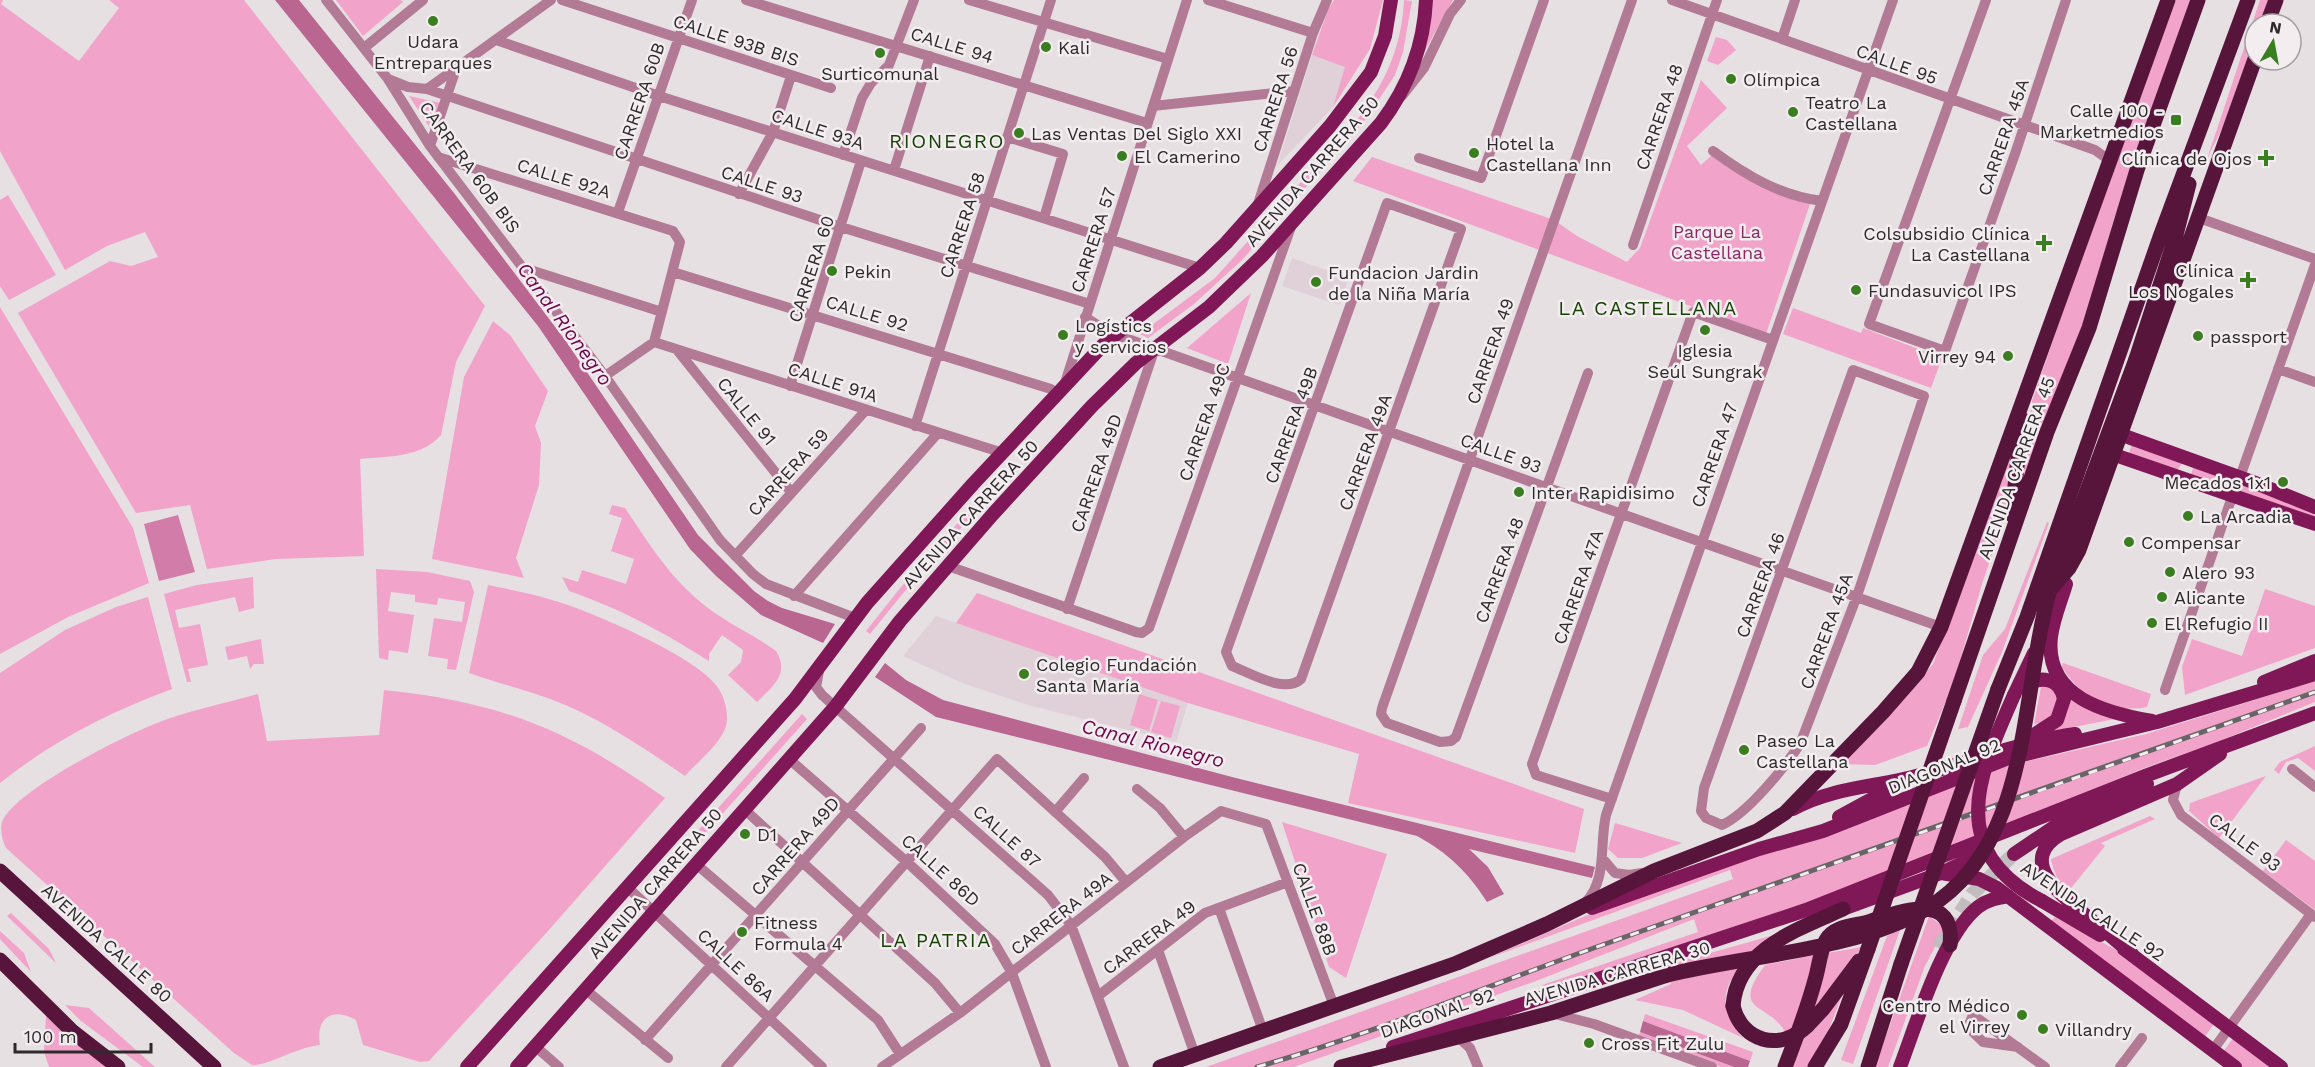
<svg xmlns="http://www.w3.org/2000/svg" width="2315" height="1067" font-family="'Work Sans',sans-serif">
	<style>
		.built { fill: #dfd1d7 }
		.green { fill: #f1a3ca }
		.forest { fill: #d27da9 }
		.water { fill: #b96691 }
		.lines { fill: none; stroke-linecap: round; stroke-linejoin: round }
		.major-tunnel { stroke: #c1bcbe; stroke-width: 14; stroke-dasharray: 14 7; stroke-linecap: butt }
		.minor { stroke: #b37a96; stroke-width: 10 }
		.major { stroke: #801858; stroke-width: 14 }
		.highway { stroke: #58153c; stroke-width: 15 }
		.rail-casing { stroke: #686567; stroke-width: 5 }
		.rail { stroke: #f3edf0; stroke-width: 3; stroke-dasharray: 9; stroke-linecap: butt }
		.major-bridge { stroke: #801858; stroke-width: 14 }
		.highway-bridge { stroke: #58153c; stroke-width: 15 }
		.poi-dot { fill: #3b7e21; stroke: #f3edf0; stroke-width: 2 }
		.labels { text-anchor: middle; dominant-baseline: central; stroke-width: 5; stroke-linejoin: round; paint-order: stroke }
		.street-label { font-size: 18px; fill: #2c2a2b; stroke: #f3edf0 }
		.poi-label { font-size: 18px; fill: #2c2a2b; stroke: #f3edf0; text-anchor: start }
		.park-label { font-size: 18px; fill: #8c2863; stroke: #f3edf0 }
		.neighbourhood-label { font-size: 20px; letter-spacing: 1.5px; fill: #174205; stroke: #f3edf0 }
		.water-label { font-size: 20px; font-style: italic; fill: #70044a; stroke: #f3edf0 }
	</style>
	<rect width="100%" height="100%" fill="#e6e0e3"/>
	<path class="built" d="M1312 55 1346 66 1333 107 1277 166Z
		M1292 258 1349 278 1339 305 1282 286Z
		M936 616 1188 703 1176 742 1028 705 962 683 903 656Z"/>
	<path class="green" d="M0 0H3L1 4 79 61 119 8 109 0H244L485 306 456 362 441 435C421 458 388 456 360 459L364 556 276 559 207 569 190 505 136 513 18 313 110 261 131 266 158 257 145 232 107 246 65 270 0 151Z
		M336 0H401L403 2 363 36Z
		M1334 0H1383L1370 49 1333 107 1345 67 1312 55 1328 10Z
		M1404 0 1412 1 1403 52 1395 75 1366 119 1242 260 1194 304 1148 338 1140 334 1215 278 1361 115C1387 79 1402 44 1404 0Z
		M1430 0H1453L1418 63Z
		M2176 0H2192L2114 219 2086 316 2020 495 2032 401 2085 247Z
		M2260 0H2269L2261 24H2255C2255 70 2227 118 2207 159Z
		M1716 37 1727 40 1736 50 1718 65 1707 61Z
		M1701 80 1727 108 1687 146 1701 165 1712 155 1811 201 1766 334 1353 181 1372 157 1554 220 1577 236 1627 262 1640 248Z
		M409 96 441 103 432 131Z
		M8 195 56 275 9 300 0 286V200Z
		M1251 293 1228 364 1187 348Z
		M0 307 133 528 149 583 68 617 0 654Z
		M1793 308 1861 333 1863 328 1942 358 1931 388 1783 334Z
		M493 321 510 335 548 391 535 426 541 443 539 485 516 558 524 578 432 559 464 377Z
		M2016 435 2009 505 1982 584 1954 682 1927 746 1875 765 1840 764 1903 700 1933 664Z
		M2132 444 2182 463 2177 471 2128 456Z
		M2193 468H2202L2315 513V519L2191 475Z
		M612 505 625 508C654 551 676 588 721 617 739 629 759 638 776 651 790 674 773 686 757 702L728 675 741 662 743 650 722 635 709 654V661C661 631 623 610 569 591L562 577 578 582 582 570 626 584 634 559 611 551 622 518 609 514Z
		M973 506 977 510 905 591 870 634 866 631 901 587Z
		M2047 522 2049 523 2002 652 1968 727 1958 729 1983 655 2005 629Z
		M376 569 427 572 470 581 474 592 456 670 447 669 448 659 428 656 434 618 462 622 465 602 438 598 437 605 415 602V595L391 592 388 611 414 615 408 653 389 650 388 660 379 658Z
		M253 577 254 608 239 612 235 597 175 610 179 628 200 624 208 665 188 669 191 682H187L164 594 197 585Z
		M488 585C511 590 536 594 559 602 596 614 692 655 715 684 723 693 727 707 727 718 728 739 698 761 685 776 648 751 610 725 570 707 537 692 502 685 469 673Z
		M2265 589 2315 606V648L2185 695 2182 667 2192 639 2242 656Z
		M977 593 1584 809 1575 853 1348 803 1359 754 1188 703 956 623Z
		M148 597 172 689C109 712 53 741 0 783V673L65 630 116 607Z
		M261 639 264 664H254L250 669 247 656 228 660 225 647Z
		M2063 663 2151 694 2147 707C2112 714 2080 697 2062 667Z
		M2315 681V702L2217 742 2147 767 1868 882 1544 991 1542 985 1698 932 1694 919 1536 981 1294 1067H1206L1733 879 1730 870 1489 958 1585 916 1728 864 1903 807 1970 778 2007 766 2146 734Z
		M2042 682 2053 686 2060 704 2048 722 2034 724Z
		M384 690C500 702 570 730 665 798L548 931 429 1061 420 1062 363 1045 356 1020C333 1007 315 1017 320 1045 297 1047 268 1066 252 1065L234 1053 6 848C2 840 0 830 2 822 14 791 120 738 152 725 186 711 223 704 258 694L267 741 379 735Z
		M2067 690 2115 719 2053 731 2068 711Z
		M1139 694 1158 700 1149 731 1130 725Z
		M1161 701 1180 706 1171 738 1151 732Z
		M802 714 807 719 658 886 653 881Z
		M2315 746V771L2298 758 2286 762 2279 774 2274 770 2280 762Z
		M2266 776 2219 838 2189 811 2190 803Z
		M2150 816 2155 819 2101 843 2105 846 2068 892C2058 882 2054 873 2051 859Z
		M1282 822 1387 854 1346 978 1329 967Z
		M1615 823 1682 843 1642 858H1618L1608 849Z
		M2286 840 2315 861V910L2263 871Z
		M11 913 49 949 56 963 7 916Z
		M1929 916 1945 928 1925 966 1888 1067H1875Z
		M2055 917 2131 958 2216 1021 2204 1038 2050 922Z
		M1900 930 1853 1064 1841 1060 1887 936Z
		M0 931 24 953 31 972 0 939Z
		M1774 935C1750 957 1713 982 1730 1018 1734 1025 1737 1032 1743 1038L1683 1010 1635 1000 1671 984 1664 966Z
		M1862 947 1808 1016 1827 953Z
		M1815 955 1798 1025 1785 1032C1769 1002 1729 1014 1765 965Z
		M1845 988 1824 1042 1810 1067H1790L1799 1042 1812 1032Z
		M65 1005 89 1008 155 1067H143L81 1021Z
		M1645 1014 1753 1052 1750 1061 1643 1021Z
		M46 1016 108 1067H49L44 1052Z
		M1640 1032 1734 1067H1721L1638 1037Z
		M2234 1037 2273 1067H2242L2223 1052Z"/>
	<path class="forest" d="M178 515 195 572 159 581 144 524Z"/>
	<path class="water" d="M275 0H299L454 193 565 340 698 535 754 591 768 601 782 608 835 624 823 643 761 615 716 576 690 549 538 326Z
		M885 663 906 680 943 700 1232 777 1595 867 1592 878 1469 849 1488 867 1504 894 1487 902C1468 872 1448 853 1417 836L936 717 875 677Z
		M1643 1021 1750 1061 1748 1067H1734L1640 1032Z"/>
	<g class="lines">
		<path class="major-tunnel" d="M1938 948 1972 894 2014 854"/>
		<path class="minor" d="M326 0 388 79 430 146 605 376 720 540 753 574 766 584 855 618
			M562 0 831 88
			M746 0 1147 123
			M969 0 1168 59
			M1208 0 1313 33
			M1672 0 2095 150 2109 160
			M1986 0 1869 324 1945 351 2016 151 2066 0
			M1782 39 1795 0
			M496 40 659 96 1200 268
			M364 48 423 0
			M388 79 408 87 427 89 841 227 1090 304
			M427 89 551 0
			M1402 96 1424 68 1450 14 1461 0
			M1153 106 1294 91
			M1007 137 1063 154 1044 218
			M430 146 457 66
			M1713 151C1747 176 1779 195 1822 201
			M843 155 862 98 871 83 889 65 914 0
			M438 157 673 231 680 242 654 342 605 376
			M1419 158 1481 178 1544 0
			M894 170 930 56
			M739 194 773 132 791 76
			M1387 203 1461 229 1301 679C1285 694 1250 673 1232 666L1226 652Z
			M1258 204 1313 33 1327 0
			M618 212 692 0
			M2199 218 2315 259
			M1633 245 1717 0
			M524 268 662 312
			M673 272 1051 389
			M1085 317 1108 332 1941 627
			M654 342 1003 453
			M678 351 791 492
			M2278 369 2315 382
			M1853 370 1924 396 1857 596 1800 744C1784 768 1748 813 1722 825L1706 818 1701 811 1704 788Z
			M1588 373 1456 737 1451 741 1440 742 1387 723 1381 714 1382 708 1632 0
			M790 386 861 161
			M1064 386 1187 0
			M915 426 1051 0
			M2240 477 2315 265
			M735 556 866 410
			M948 566 1136 632 1142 633 1149 628 1292 224
			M794 596 938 433
			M1067 609 1155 348
			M819 671 816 687 822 695 1048 895 1071 925 1124 1067
			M2165 690 2232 497
			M789 759 907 862 995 944 1012 973 1046 1067
			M2292 769 2315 787
			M2177 784 2173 800 2181 815 2315 917
			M1137 789 1160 808 1184 837
			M1612 799 1536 775 1532 764 1693 312 1773 340
			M744 809 935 983 960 1013
			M1055 812 1084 778
			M1602 858 1615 873 1629 875 1642 873
			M696 864 878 1020 900 1054
			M627 887 822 1067
			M1585 903C1608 879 1599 845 1606 815L1893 0
			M1219 908 1263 1031
			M1158 950 1195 1055
			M586 990 668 1058
			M1098 996 1205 913 1288 882
			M1551 1013 1594 1024 1712 1067
			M1458 1037 1470 1048 1478 1067
			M645 1040 921 728
			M536 1047 559 1067
			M2018 1047 1983 1042 1968 1027 1973 1015 2045 1067
			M2213 1050 2311 914
			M726 1067 997 759 1105 857 1126 882
			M882 1067 960 1013 1184 837 1221 811 1266 824 1334 1006
			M2120 1067 2142 1038"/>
		<path class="major" d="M2122 435 2253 482 2315 507
			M2115 455 2315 524
			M2066 584C2061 601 2053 619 2051 637 2044 698 2107 713 2152 721
			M2264 682 2315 661
			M2023 687C2039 675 2060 677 2064 699L2057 720 2029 738
			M2014 695 2034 653
			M1793 809C1832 787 1878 787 1920 775 1972 761 2022 742 2075 734
			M1839 817 1896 786
			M2014 854 2054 827 2147 784
			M1941 873 1979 879 1997 888 2235 1067
			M2042 901 2100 935
			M1592 908 1759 849 1823 831 2006 759 2157 722 2315 674
			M1832 913 1941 873 1982 854
			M2124 949 2281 1067
			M2132 954C2118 942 2104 930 2089 918 2065 898 2014 862 2061 834L2177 784 2220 754
			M1393 1047 1806 910 2145 776 2315 713
			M467 1067 795 699 867 603 973 484 1105 343 1200 268 1226 243 1330 126 1371 72 1385 36 1391 0
			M517 1067 835 707 900 621 993 514 1092 406 1136 363 1209 307 1262 256 1381 123C1408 87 1424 45 1426 0
			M1900 1067C1916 1025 1943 934 1978 907 1987 900 1997 898 2008 896"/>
		<path class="highway" d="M2267 24 2276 0
			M2136 359 2175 239 2189 184
			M2012 515 2022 419
			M2049 591 2069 568 2079 550 2255 59
			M1998 689 2027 617 2160 237 2248 0
			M1954 701 2047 432 2089 328 2137 170 2198 0
			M0 871 214 1067
			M0 960 73 1032 118 1067
			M1733 1006C1737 949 1799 929 1843 909
			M1807 1026 1823 1009 1859 961
			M1160 1067 1457 963 1547 924 1654 871 1757 831 1785 813 1883 712 1918 672 1941 627 2168 0
			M1341 1067 1551 1013 1667 975
			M1785 1067C1796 1038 1807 1010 1815 980 1819 967 1820 951 1826 940 1834 925 1857 926 1871 921 1900 911 1956 891 1950 945
			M1815 1067 1841 1024 1868 949
			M1868 1067 1901 964"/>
		<g class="rail-casing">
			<path id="rail" d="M1257 1067C1376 1033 1491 984 1608 943 1844 860 2080 777 2315 692"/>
		</g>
		<use href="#rail" class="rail"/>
		<path class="major-bridge" d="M2014 695C1979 774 1944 850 2042 901"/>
		<path class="highway-bridge" d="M1868 949 1954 701
			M1901 964 1998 689
			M1667 975C1747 955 1855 951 1926 909 2033 846 2020 692 2050 589 2059 560 2071 532 2082 504 2100 456 2118 407 2136 359
			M1733 1006C1742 1042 1780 1052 1807 1026"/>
	</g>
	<g class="poi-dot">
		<circle cx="433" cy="21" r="6"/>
		<circle cx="1046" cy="47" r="6"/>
		<circle cx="880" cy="53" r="6"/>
		<circle cx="1731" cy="79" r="6"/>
		<circle cx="1793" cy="112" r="6"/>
		<rect x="2170" y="114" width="12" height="12" rx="3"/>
		<circle cx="1019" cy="133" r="6"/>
		<circle cx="1474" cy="153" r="6"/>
		<circle cx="1122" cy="156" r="6"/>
		<path d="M2263 149h6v6h6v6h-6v6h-6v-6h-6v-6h6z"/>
		<path d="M2041 234h6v6h6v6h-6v6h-6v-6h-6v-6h6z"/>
		<circle cx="832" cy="271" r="6"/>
		<path d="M2245 271h6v6h6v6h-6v6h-6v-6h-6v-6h6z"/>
		<circle cx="1316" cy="282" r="6"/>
		<circle cx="1856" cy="290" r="6"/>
		<circle cx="1705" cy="330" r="6"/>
		<circle cx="1063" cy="335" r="6"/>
		<circle cx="2198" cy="336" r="6"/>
		<circle cx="2008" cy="356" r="6"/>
		<circle cx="2283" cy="482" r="6"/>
		<circle cx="1519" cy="492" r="6"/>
		<circle cx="2188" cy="516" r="6"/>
		<circle cx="2129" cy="542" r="6"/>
		<circle cx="2170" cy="572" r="6"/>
		<circle cx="2162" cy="597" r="6"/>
		<circle cx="2152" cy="623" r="6"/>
		<circle cx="1024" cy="674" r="6"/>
		<circle cx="1744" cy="750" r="6"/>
		<circle cx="745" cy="834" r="6"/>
		<circle cx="742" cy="932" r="6"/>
		<circle cx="2022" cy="1015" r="6"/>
		<circle cx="2043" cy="1029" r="6"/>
		<circle cx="1589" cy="1043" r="6"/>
	</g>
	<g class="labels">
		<g class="street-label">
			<text transform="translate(736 40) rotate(18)">CALLE 93B BIS</text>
			<text transform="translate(952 45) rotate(17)">CALLE 94</text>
			<text transform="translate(1897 64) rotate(20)">CALLE 95</text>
			<text transform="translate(1275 99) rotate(-72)">CARRERA 56</text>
			<text transform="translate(639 101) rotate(-71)">CARRERA 60B</text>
			<text transform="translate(1659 117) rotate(-71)">CARRERA 48</text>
			<text transform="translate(818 129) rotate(18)">CALLE 93A</text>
			<text transform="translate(2003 137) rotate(-71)">CARRERA 45A</text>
			<text transform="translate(470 167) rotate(54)">CARRERA 60B BIS</text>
			<text transform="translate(1312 171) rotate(-49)">AVENIDA CARRERA 50</text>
			<text transform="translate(564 178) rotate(17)">CALLE 92A</text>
			<text transform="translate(762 184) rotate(18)">CALLE 93</text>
			<text transform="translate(962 225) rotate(-72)">CARRERA 58</text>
			<text transform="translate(1093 240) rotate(-72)">CARRERA 57</text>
			<text transform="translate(811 269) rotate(-72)">CARRERA 60</text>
			<text transform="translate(867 313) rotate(17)">CALLE 92</text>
			<text transform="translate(1490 351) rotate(-71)">CARRERA 49</text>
			<text transform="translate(833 382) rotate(18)">CALLE 91A</text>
			<text transform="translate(747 411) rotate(51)">CALLE 91</text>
			<text transform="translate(1204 422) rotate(-71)">CARRERA 49C</text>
			<text transform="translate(1291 425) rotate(-70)">CARRERA 49B</text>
			<text transform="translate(1365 452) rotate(-70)">CARRERA 49A</text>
			<text transform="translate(1501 453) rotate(20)">CALLE 93</text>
			<text transform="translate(1714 455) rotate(-71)">CARRERA 47</text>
			<text transform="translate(2016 468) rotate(-70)">AVENIDA CARRERA 45</text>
			<text transform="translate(788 472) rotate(-48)">CARRERA 59</text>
			<text transform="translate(1096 473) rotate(-71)">CARRERA 49D</text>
			<text transform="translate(970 514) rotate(-48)">AVENIDA CARRERA 50</text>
			<text transform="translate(1499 570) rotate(-70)">CARRERA 48</text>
			<text transform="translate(1760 585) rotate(-70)">CARRERA 46</text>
			<text transform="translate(1578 587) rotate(-71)">CARRERA 47A</text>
			<text transform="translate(1826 631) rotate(-70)">CARRERA 45A</text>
			<text transform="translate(1944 766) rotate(-22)">DIAGONAL 92</text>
			<text transform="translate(1007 836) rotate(42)">CALLE 87</text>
			<text transform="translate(2245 842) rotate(37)">CALLE 93</text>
			<text transform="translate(795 846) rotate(-49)">CARRERA 49D</text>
			<text transform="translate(941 870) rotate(42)">CALLE 86D</text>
			<text transform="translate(655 883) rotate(-49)">AVENIDA CARRERA 50</text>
			<text transform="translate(1315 909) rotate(70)">CALLE 88B</text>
			<text transform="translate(2093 911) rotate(33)">AVENIDA CALLE 92</text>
			<text transform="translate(1061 913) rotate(-38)">CARRERA 49A</text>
			<text transform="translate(1149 937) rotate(-37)">CARRERA 49</text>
			<text transform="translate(107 943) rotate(42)">AVENIDA CALLE 80</text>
			<text transform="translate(736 965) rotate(43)">CALLE 86A</text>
			<text transform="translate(1617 973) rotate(-16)">AVENIDA CARRERA 30</text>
			<text transform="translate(1437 1013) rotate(-19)">DIAGONAL 92</text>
		</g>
		<g class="poi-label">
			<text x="433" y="41" text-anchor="middle">Udara<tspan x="433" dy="21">Entreparques</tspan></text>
			<text x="1058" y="47">Kali</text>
			<text x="880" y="73" text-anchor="middle">Surticomunal</text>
			<text x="1743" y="79">Olímpica</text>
			<text x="1805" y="102">Teatro La<tspan x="1805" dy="21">Castellana</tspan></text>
			<text x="2164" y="110" text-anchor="end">Calle 100 -<tspan x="2164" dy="21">Marketmedios</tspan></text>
			<text x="1031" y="133">Las Ventas Del Siglo XXI</text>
			<text x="1486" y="143">Hotel la<tspan x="1486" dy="21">Castellana Inn</tspan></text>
			<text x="1134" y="156">El Camerino</text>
			<text x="2252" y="158" text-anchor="end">Clínica de Ojos</text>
			<text x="2030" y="233" text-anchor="end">Colsubsidio Clínica<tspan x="2030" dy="21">La Castellana</tspan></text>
			<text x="2234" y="270" text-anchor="end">Clínica<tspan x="2234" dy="21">Los Nogales</tspan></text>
			<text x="844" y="271">Pekin</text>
			<text x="1328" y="272">Fundacion Jardin<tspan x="1328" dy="21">de la Niña María</tspan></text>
			<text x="1868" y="290">Fundasuvicol IPS</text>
			<text x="1075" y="325">Logístics<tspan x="1075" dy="21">y servicios</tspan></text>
			<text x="2210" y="336">passport</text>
			<text x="1705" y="350" text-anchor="middle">Iglesia<tspan x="1705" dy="21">Seúl Sungrak</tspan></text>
			<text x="1996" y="356" text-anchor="end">Virrey 94</text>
			<text x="2271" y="482" text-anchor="end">Mecados 1x1</text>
			<text x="1531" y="492">Inter Rapidisimo</text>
			<text x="2200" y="516">La Arcadia</text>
			<text x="2141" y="542">Compensar</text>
			<text x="2182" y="572">Alero 93</text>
			<text x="2174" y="597">Alicante</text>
			<text x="2164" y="623">El Refugio II</text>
			<text x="1036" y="664">Colegio Fundación<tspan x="1036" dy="21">Santa María</tspan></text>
			<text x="1756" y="740">Paseo La<tspan x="1756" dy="21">Castellana</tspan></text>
			<text x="757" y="834">D1</text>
			<text x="754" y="922">Fitness<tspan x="754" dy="21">Formula 4</tspan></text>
			<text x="2010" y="1005" text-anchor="end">Centro Médico<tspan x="2010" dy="21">el Virrey</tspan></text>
			<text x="2055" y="1029">Villandry</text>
			<text x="1601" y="1043">Cross Fit Zulu</text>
		</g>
		<g class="park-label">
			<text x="1717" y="231">Parque La<tspan x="1717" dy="21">Castellana</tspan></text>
		</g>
		<g class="neighbourhood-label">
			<text x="947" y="141">RIONEGRO</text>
			<text x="1648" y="308">LA CASTELLANA</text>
			<text x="936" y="940">LA PATRIA</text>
		</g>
		<g class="water-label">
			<text transform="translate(565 324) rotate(54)">Canal Rionegro</text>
			<text transform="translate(1153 743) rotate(14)">Canal Rionegro</text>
		</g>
	</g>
	<g transform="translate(2273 42) rotate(10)"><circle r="28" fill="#f3edf0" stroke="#a39fa1" stroke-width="1.5"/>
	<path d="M0-4.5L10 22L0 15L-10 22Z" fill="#3b7e21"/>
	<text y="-9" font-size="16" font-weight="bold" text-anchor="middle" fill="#2c2a2b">N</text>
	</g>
	<path d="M15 1043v9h136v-9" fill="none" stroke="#2c2a2b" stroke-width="3"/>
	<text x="24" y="1043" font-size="18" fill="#2c2a2b" stroke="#f3edf0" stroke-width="4.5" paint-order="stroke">100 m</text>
</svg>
